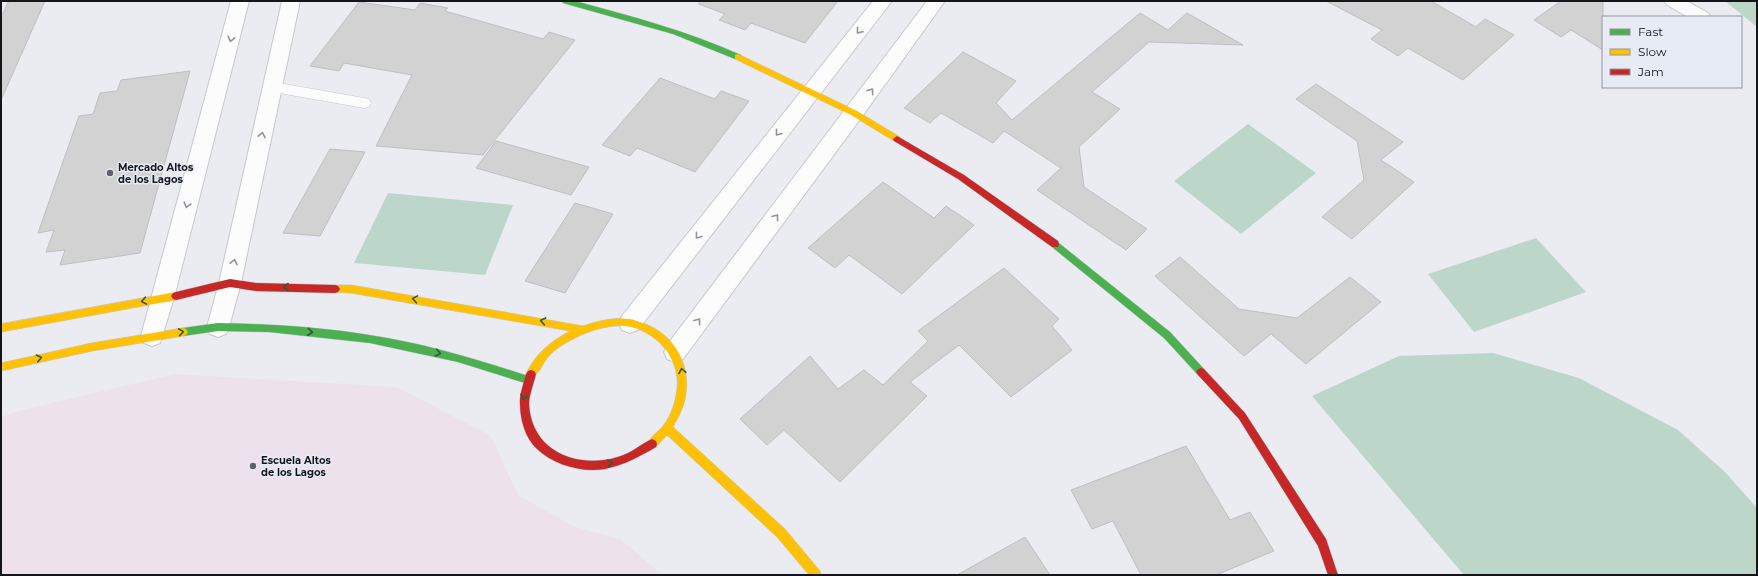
<svg xmlns="http://www.w3.org/2000/svg" width="1758" height="576" font-family="Montserrat,sans-serif">
	<style>
		.education { fill: #ede2ec }
		.green { fill: #bcd7c9 }
		.building { fill: #d2d2d3; stroke: #bfbfc0 }
		.lines { fill: none; stroke-linecap: round; stroke-linejoin: round }
		.lane-casing { stroke: #c6c8cc; stroke-width: 1 }
		.street-casing { stroke: #c6c8cc; stroke-width: 2 }
		.fast-casing { stroke: #c6c8cc; stroke-width: 1 }
		.slow-casing { stroke: #c6c8cc; stroke-width: 1 }
		.jam-casing { stroke: #c6c8cc; stroke-width: 1 }
		.lane { fill: #fcfcfd; fill-rule: evenodd }
		.street { fill: #fcfcfd; fill-rule: evenodd }
		.fast { fill: #4caf50; fill-rule: evenodd }
		.slow { fill: #ffc107; fill-rule: evenodd }
		.jam { fill: #c62828; fill-rule: evenodd }
		.oneway { stroke: #949497 }
		.oneway2 { stroke: #2e5b32 }
		.poi-dot { fill: #606166; stroke: #e7ebf6; stroke-width: 1.5 }
		.labels { text-anchor: middle; dominant-baseline: central; stroke-width: 3; stroke-linejoin: round; paint-order: stroke }
		.poi-label { font-size: 10px; font-weight: bold; fill: #15161a; stroke: #e7ebf6; text-anchor: start }
	</style>
	<rect width="100%" height="100%" fill="#eaecf2"/>
	<path class="education" d="M175 374 397 387 491 436 518 495 575 527 620 539 663 575H1V417L18 411Z"/>
	<path class="green" d="M1725 1H1757V27Z
		M1248 124 1316 173 1241 234 1174 181Z
		M388 193 513 205 485 275 354 263Z
		M1536 238 1586 292 1474 332 1428 274Z
		M1493 353 1579 378 1678 430 1725 472 1757 508V575H1464L1312 396 1399 356Z"/>
	<path class="building" d="M9 1H45L1 100V17Z
		M699 1H838L805 43 751 23 745 30 719 20 725 14 699 4Z
		M1326 1H1431L1476 27 1485 19 1514 35 1463 80 1408 48 1398 56 1371 39 1382 30Z
		M1561 1H1603V50L1571 30 1561 37 1534 20Z
		M359 2 415 10 420 3 448 8 445 11 543 39 549 32 575 40 483 155 376 146 412 75 344 63 339 71 310 66Z
		M1140 13 1168 30 1187 13 1243 45 1149 42 1092 92 1120 109 1079 147 1084 187 1147 229 1126 250 1037 190 1061 168 1004 131 993 143 941 113 930 123 904 108 963 52 1016 81 996 103 1012 120Z
		M190 71 140 253 60 265 65 250 46 252 54 230 38 233 79 116 93 114 100 93 117 91 121 80Z
		M660 78 715 99 721 91 749 101 695 172 637 148 630 156 602 145Z
		M1316 84 1403 142 1381 160 1414 182 1352 239 1322 217 1364 180 1357 141 1296 99Z
		M496 141 589 167 571 195 476 168Z
		M330 149 365 152 320 236 283 233Z
		M883 182 934 218 946 206 974 225 902 294 849 255 835 268 808 248Z
		M575 203 613 214 565 293 525 281Z
		M1180 257 1239 309 1297 318 1350 277 1381 302 1306 364 1271 334 1244 356 1155 276Z
		M1004 268 1059 319 1052 326 1072 350 1011 397 959 345 910 382 927 396 840 482 784 430 767 445 740 419 810 356 838 389 864 370 883 385 928 341 918 331Z
		M1186 446 1230 520 1250 512 1274 551 1216 575H1141L1113 521 1092 529 1071 490Z
		M1025 537 1050 575H957Z"/>
	<g class="lines">
		<g class="lane-casing">
			<path id="lane" d="M273 82 364 98 369 99 371 103 369 107 364 108 268 91 266 87 268 83Z"/>
		</g>
		<g class="street-casing">
			<path id="street" d="M231 1H249L174 298 160 343 152 346 144 343 141 336Z
				M282 1H300L241 283 229 327 226 334 218 337 210 334 207 327 219 283Z
				M873 1H892L638 330 630 333 622 330 619 323 622 316Z
				M927 1H945L861 118 683 359 675 362 667 359 664 352 667 345Z
				M1664 1H1687L1708 13 1711 17H1688L1667 5Z"/>
		</g>
		<g class="fast-casing">
			<path id="fast" d="M562 1H575C631 16 687 31 741 55L742 57 741 59H735L673 34 563 3Z
				M1055 240 1170 332 1204 369 1206 372 1204 375 1201 376 1198 375 1164 338 1052 247 1051 244 1052 241Z
				M218 323C269 324 319 327 369 335 423 343 476 359 528 376L531 377 533 380 531 383 528 384 458 362 370 343 269 332 218 331 183 336 180 335 178 332 180 329 183 328Z"/>
		</g>
		<g class="slow-casing">
			<path id="slow" d="M738 54 857 111 900 137 901 139 897 142 894 141 851 115 735 59V55Z
				M335 285H351L583 326C598 321 613 317 629 319 634 319 638 322 643 323 673 334 690 361 686 393 685 405 679 416 673 427L785 529 820 571 821 575H809L777 537 667 435 656 447 652 449 648 447 647 444C650 437 658 432 663 426 670 417 674 406 676 395 683 364 661 334 631 327 613 323 591 330 575 338 565 343 555 349 548 357 543 363 538 376 531 378L528 377 526 374C535 354 551 341 570 331L351 293 332 292 330 289 332 286Z
				M176 292 179 293 181 296 179 299 176 300 1 332V324Z
				M183 328 186 329 188 332 186 335 183 336 92 351 1 371V363L92 343Z"/>
		</g>
		<g class="jam-casing">
			<path id="jam" d="M897 136 964 175 1058 241 1059 244 1058 247H1052L958 179 894 141 893 139Z
				M230 279 256 283 335 285 338 286 340 289 338 292 335 293 256 291 230 287 176 300 173 299 171 296 173 293 176 292Z
				M1201 368 1204 369 1245 413 1326 539 1338 575H1328L1318 546 1239 419 1198 375 1196 372 1198 369Z
				M531 370 534 371 536 374C534 383 529 395 529 404 531 445 566 465 604 460 612 459 622 456 628 453 636 449 643 443 652 439L656 441 657 444 656 447C639 457 624 465 605 469 582 473 554 465 537 449 525 438 520 419 520 404 519 395 524 383 526 374L528 371Z"/>
		</g>
		<use href="#lane" class="lane"/>
		<use href="#street" class="street"/>
		<use href="#fast" class="fast"/>
		<use href="#slow" class="slow"/>
		<use href="#jam" class="jam"/>
	</g>
	<defs><path id="oneway-chevron" d="M-2-3.5L2.5 0L-2 3.5" fill="none" stroke-width="1.6" stroke-linecap="round" stroke-linejoin="round"/></defs>
	<g class="oneway">
		<use href="#oneway-chevron" transform="translate(859 31) rotate(129)"/>
		<use href="#oneway-chevron" transform="translate(231 39) rotate(104)"/>
		<use href="#oneway-chevron" transform="translate(871 91) rotate(-54)"/>
		<use href="#oneway-chevron" transform="translate(778 133) rotate(128)"/>
		<use href="#oneway-chevron" transform="translate(262 135) rotate(-78)"/>
		<use href="#oneway-chevron" transform="translate(187 205) rotate(105)"/>
		<use href="#oneway-chevron" transform="translate(776 217) rotate(-53)"/>
		<use href="#oneway-chevron" transform="translate(698 236) rotate(128)"/>
		<use href="#oneway-chevron" transform="translate(234 262) rotate(-78)"/>
		<use href="#oneway-chevron" transform="translate(698 321) rotate(-53)"/>
	</g>
	<g class="oneway2">
		<use href="#oneway-chevron" transform="translate(286 287) rotate(-179)"/>
		<use href="#oneway-chevron" transform="translate(415 299) rotate(-170)"/>
		<use href="#oneway-chevron" transform="translate(144 301) rotate(170)"/>
		<use href="#oneway-chevron" transform="translate(543 321) rotate(-169)"/>
		<use href="#oneway-chevron" transform="translate(181 332) rotate(-8)"/>
		<use href="#oneway-chevron" transform="translate(310 332) rotate(6)"/>
		<use href="#oneway-chevron" transform="translate(438 353) rotate(12)"/>
		<use href="#oneway-chevron" transform="translate(39 358) rotate(-12)"/>
		<use href="#oneway-chevron" transform="translate(682 371) rotate(-99)"/>
		<use href="#oneway-chevron" transform="translate(524 397) rotate(102)"/>
		<use href="#oneway-chevron" transform="translate(610 463) rotate(-9)"/>
	</g>
	<g class="poi-dot">
		<circle cx="110" cy="173" r="4"/>
		<circle cx="253" cy="466" r="4"/>
	</g>
	<g class="labels">
		<g class="poi-label">
			<text x="118" y="167">Mercado Altos<tspan x="118" dy="12">de los Lagos</tspan></text>
			<text x="261" y="460">Escuela Altos<tspan x="261" dy="12">de los Lagos</tspan></text>
		</g>
	</g>
	<rect width="1758" height="576" fill="none" stroke="#15161a" stroke-width="4"/>
	<rect x="1602" y="16" width="140" height="72" fill="#e7ebf6" stroke="#93969e"/>
	<rect x="1610" y="29" width="20" height="6" fill="#4caf50" stroke="#93969e"/>
	<text x="1638" y="36" font-size="12" fill="#15161a">Fast</text>
	<rect x="1610" y="49" width="20" height="6" fill="#ffc107" stroke="#93969e"/>
	<text x="1638" y="56" font-size="12" fill="#15161a">Slow</text>
	<rect x="1610" y="69" width="20" height="6" fill="#c62828" stroke="#93969e"/>
	<text x="1638" y="76" font-size="12" fill="#15161a">Jam</text>
</svg>
